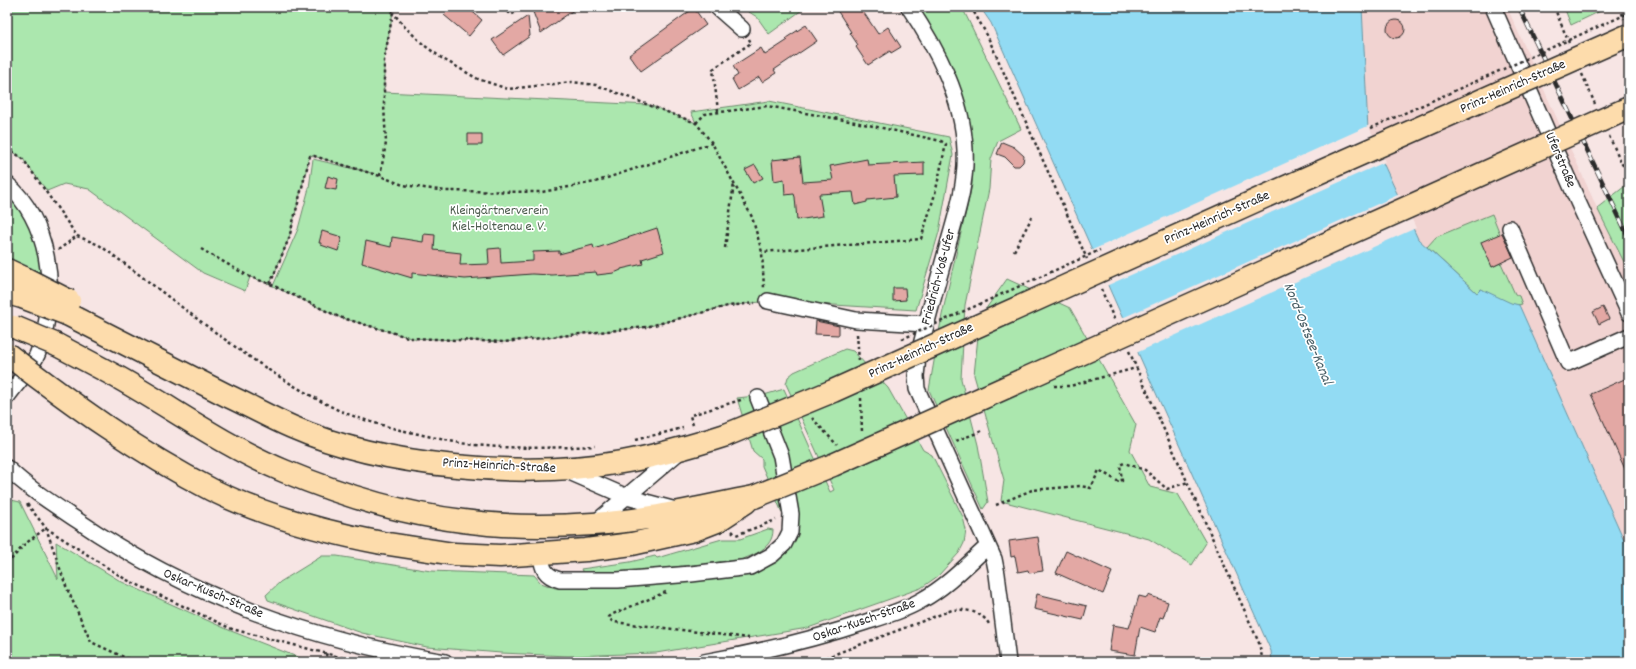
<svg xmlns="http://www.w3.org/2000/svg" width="1636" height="669" font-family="Dekko,sans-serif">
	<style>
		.built { fill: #f1d3d1 }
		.green { fill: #abe7ae; stroke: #6b896c }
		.water { fill: #92dbf3; stroke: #6995a3 }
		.pier { fill: #f7e5e4 }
		.building { fill: #e3a8a4; stroke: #2b2b2b }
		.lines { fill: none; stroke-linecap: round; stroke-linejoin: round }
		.minor-casing { stroke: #2b2b2b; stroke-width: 18 }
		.highway-casing { stroke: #2b2b2b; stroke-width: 25 }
		.path { stroke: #2b2b2b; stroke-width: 2.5; stroke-dasharray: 3 3; stroke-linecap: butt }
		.minor { stroke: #fff; stroke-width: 15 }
		.highway { stroke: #fddcac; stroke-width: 22 }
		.rail-casing { stroke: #2b2b2b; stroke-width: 4.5 }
		.rail { stroke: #fff; stroke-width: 3; stroke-dasharray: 9; stroke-linecap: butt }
		.highway-bridge-casing { stroke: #2b2b2b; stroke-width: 25; stroke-linecap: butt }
		.path-bridge { stroke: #2b2b2b; stroke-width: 2.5; stroke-dasharray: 3 3; stroke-linecap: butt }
		.highway-bridge { stroke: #fddcac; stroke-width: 22 }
		.labels { text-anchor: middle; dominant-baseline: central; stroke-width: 3.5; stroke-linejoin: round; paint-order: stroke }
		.street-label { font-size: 14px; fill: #2b2b2b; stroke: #fff }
		.park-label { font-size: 14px; fill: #4b5a4c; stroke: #fff }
		.water-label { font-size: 15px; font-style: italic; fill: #4a6067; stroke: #fff }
	</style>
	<rect width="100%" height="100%" fill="#f7e5e4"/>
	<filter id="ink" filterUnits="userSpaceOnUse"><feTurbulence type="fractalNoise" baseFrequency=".025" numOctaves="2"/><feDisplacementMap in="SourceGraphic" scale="8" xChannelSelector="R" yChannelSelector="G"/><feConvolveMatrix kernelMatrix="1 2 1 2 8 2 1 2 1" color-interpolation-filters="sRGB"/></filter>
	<g filter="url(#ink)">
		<path class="built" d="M1362 7H1507L1597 208 1629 272V551L1519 305 1477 293 1418 239 1368 130Z"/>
		<path class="green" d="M7 7H388L393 12 384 61V92L649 105 696 123 691 112 769 101 949 137 953 155 939 232 916 310 768 301 728 306 646 327 504 342 411 338 339 317 273 286 298 229 309 188 313 159 371 173 310 155 289 238 270 284 250 277 245 291 203 273 89 189 64 184 47 191 23 159 7 147Z
			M741 7H800L802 10 769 34 757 17Z
			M917 7H962L1021 129 998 141 991 159 989 189 965 305 961 379 978 445 988 502 983 509 929 390 942 315 972 185 973 146 963 100Z
			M1564 7H1609L1571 25Z
			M1629 183V272L1597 208Z
			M7 184 30 210 50 279 7 270Z
			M1492 214 1500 234 1492 267 1501 263 1515 294 1519 296 1522 304C1511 308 1491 294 1481 289L1477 293 1427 247 1436 237Z
			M1007 279 1070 308 1136 425 1130 450 1150 487 1178 494 1206 543 1192 565 1149 539 1001 501 1004 480 974 375 980 317Z
			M845 349 853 351 888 388 923 450 932 455 963 517 966 530 964 543 959 553 938 576 921 588 808 628 656 653 568 656 501 653 427 647 362 633 268 600 266 595 280 582 322 556H337L431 571 534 575 541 583 555 588 631 585 749 573 788 545 783 515 762 466V459L753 451 737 398 764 395 784 389 830 492 834 490 786 384 788 377 794 372Z
			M7 499 20 502 58 579 56 542 122 582 231 631 310 662H7Z
			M768 529 773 530C773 548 754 555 740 560L605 574 583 573 581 569 630 562 655 556 657 558 722 539H740Z"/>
		<path class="water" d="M980 7H1362L1368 130 1418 239 1477 293 1481 289 1511 303 1519 305 1629 551V662H1272L1271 651 991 23Z"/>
		<path class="pier" d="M1370 125V129L1385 162 1106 286 1090 251Z
			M1400 194 1416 228 1136 353 1120 319Z"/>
		<path class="building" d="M452 7H467L482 20 469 36 444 15Z
			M540 7H578L541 33 533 12Z
			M835 7H860L878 34 888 27 901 47 891 53 890 51 868 65 856 47 858 45 850 33 851 32Z
			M694 8 706 25 641 71 629 55Z
			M528 16 530 36 503 55 492 40Z
			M1387 29a9 9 0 1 1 18 0a9 9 0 1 1-18 0Z
			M806 25 817 41 774 70 776 73 762 82 759 77 738 90 732 79 738 75 733 66 761 48 765 55 788 40 786 38Z
			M468 134H482V145H468Z
			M1002 142 1014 147 1024 156 1023 162 1019 166H1014L1005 157 997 154Z
			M800 157 803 182 833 180 830 166 867 159 868 165 924 162V175L894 176 896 197 867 200V202L855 205 853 192 819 194 823 216 797 220 795 197 794 194 785 195 784 179 774 181 772 160Z
			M755 165 763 178 753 183 745 170Z
			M328 176 338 179 336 190 325 188Z
			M657 228 664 252 642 259 643 264 621 269V270L614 273 597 275 596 272 552 275 532 274 465 279 412 273V278L362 263 366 241 391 247 392 237 423 242 424 234 435 235 434 250 461 253 460 265 489 264 488 249 500 248 501 263 533 261V252L559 251V254L593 245 594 249Z
			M322 231 342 237 338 251 321 245V243H319Z
			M1502 233 1513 257 1492 267 1481 242Z
			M893 288H905L906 300 893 301Z
			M1603 307 1609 319 1599 324 1593 312Z
			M816 321 839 326V335L815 334Z
			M1629 377V478L1591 394Z
			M1038 537 1043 571 1029 573 1028 570 1018 572 1015 556 1011 557 1009 541Z
			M1066 551 1112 572 1103 594 1056 573Z
			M1037 594 1087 606 1083 620 1034 609Z
			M1148 595 1168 602 1163 618 1160 617 1155 632 1140 627 1135 655 1109 651 1113 625 1129 628 1139 596 1147 598Z"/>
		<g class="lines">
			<g class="minor-casing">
				<path id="minor" d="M717 7 742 29
					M909 7C937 49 963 98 965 150 967 183 956 216 947 248 937 284 927 320 918 357L916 376 917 389 994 559 997 574 1008 662
					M1493 7 1578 202 1629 313
					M7 184C49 221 58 289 42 340 40 345 39 352 36 357 29 371 16 384 7 397
					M1510 228 1568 363 1629 336
					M768 301 856 320 926 324
					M7 468C28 488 53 504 77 520 190 597 311 640 445 662
					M565 470 627 497 676 510
					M594 524 679 452
					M541 554C542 569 545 576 560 580H618L691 574 750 567 772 555 784 544 790 532 791 514 781 456 758 398
					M704 662C760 652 812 640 866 622 885 616 905 610 922 600 947 586 967 565 988 546"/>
			</g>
			<g class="highway-casing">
				<path id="highway" d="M7 270 24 278
					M7 293 22 297
					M67 314C120 341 173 368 226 395 248 405 269 417 292 427 383 467 524 479 622 462 657 456 692 446 726 435
					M57 345C78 356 99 367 119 378 174 409 226 447 284 471 339 494 404 514 463 521 506 527 550 527 593 524 647 521 701 507 754 497
					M382 543 454 554 500 556 586 550 632 544 694 530 717 521 746 502"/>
			</g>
			<path class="path" d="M388 7 405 27 425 46 443 59 478 79 508 89 572 82 596 85 696 123 712 143 752 217 762 252 764 288
				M504 7 511 15 524 7
				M971 7 987 35 1087 259
				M1554 7 1569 43
				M1620 7 1624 19
				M1622 7 1629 12
				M1582 74 1595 104
				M718 111 713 69 751 43 749 39
				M696 123 705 114 767 106 855 122 941 141 946 144 935 194 921 239 762 252
				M1609 136 1622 164 1629 173
				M7 147 23 159 77 236 99 245C176 300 249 365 334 408 355 418 378 424 400 430 425 435 449 442 474 445 514 449 555 448 595 446
				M380 176 386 143 384 105V61L393 12
				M725 248 734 183
				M201 249 250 277 270 284 339 317 411 338 504 342 646 327 728 306 755 303
				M58 250 77 236
				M1014 251 1032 217
				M270 284 289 238 310 156H314L380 176 403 185 446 191 542 192 595 182 712 143
				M1101 289 1115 321
				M857 334 859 361
				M1129 351 1259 643 1263 662
				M1054 386H1070L1136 368
				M861 398 862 433
				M812 418 837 445
				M693 425 690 416 691 415 744 399
				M635 440 683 428
				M956 441 982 431
				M27 504 46 528 66 586 91 642 130 660 139 662
				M996 505 1032 490 1080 486 1091 488 1099 470 1119 482 1122 481 1120 465 1124 463 1145 470 1167 489 1188 482
				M46 528 125 579 232 629 359 662
				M732 531 736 535 776 520
				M7 564 25 544 46 528
				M666 592 613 614 609 617V619L614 622 749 638
				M324 662 327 653
				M814 662 952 610C966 609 981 611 989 624"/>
			<use href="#minor" class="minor"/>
			<use href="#highway" class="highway"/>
			<g class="rail-casing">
				<path id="rail" d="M1519 7 1629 238"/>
			</g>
			<use href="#rail" class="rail"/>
			<g class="highway-bridge-casing">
				<path id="highway-bridge" d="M24 278 69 301
					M22 297 67 314
					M14 327 57 345
					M7 354C72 404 138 452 212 490 265 516 325 532 382 543
					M726 435 833 391 1275 192 1629 35
					M754 497 833 465 1629 108"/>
			</g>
			<path class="path-bridge" d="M1371 128 1629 13
				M902 339 1100 250"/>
			<use href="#highway-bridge" class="highway-bridge"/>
		</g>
	</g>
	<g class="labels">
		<g class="street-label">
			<text transform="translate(1513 87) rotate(-24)">Prinz-Heinrich-Straße</text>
			<text transform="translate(1560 160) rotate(67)">Uferstraße</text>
			<text transform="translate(1217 218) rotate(-24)">Prinz-Heinrich-Straße</text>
			<text transform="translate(939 277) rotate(-75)">Friedrich-Voß-Ufer</text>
			<text transform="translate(921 351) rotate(-25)">Prinz-Heinrich-Straße</text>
			<text transform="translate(499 466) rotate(3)">Prinz-Heinrich-Straße</text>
			<text transform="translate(213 594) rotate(23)">Oskar-Kusch-Straße</text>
			<text transform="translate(864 621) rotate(-19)">Oskar-Kusch-Straße</text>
		</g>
		<g class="park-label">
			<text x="499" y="211">Kleingärtnerverein<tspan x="499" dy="16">Kiel-Holtenau e. V.</tspan></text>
		</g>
		<g class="water-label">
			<text transform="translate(1307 334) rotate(68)">Nord-Ostsee-Kanal</text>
		</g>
	</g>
	<rect width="1636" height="669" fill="none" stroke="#fff" stroke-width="24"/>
	<rect x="12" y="12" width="1612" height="645" fill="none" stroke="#2b2b2b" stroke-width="1.5" filter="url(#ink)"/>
</svg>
